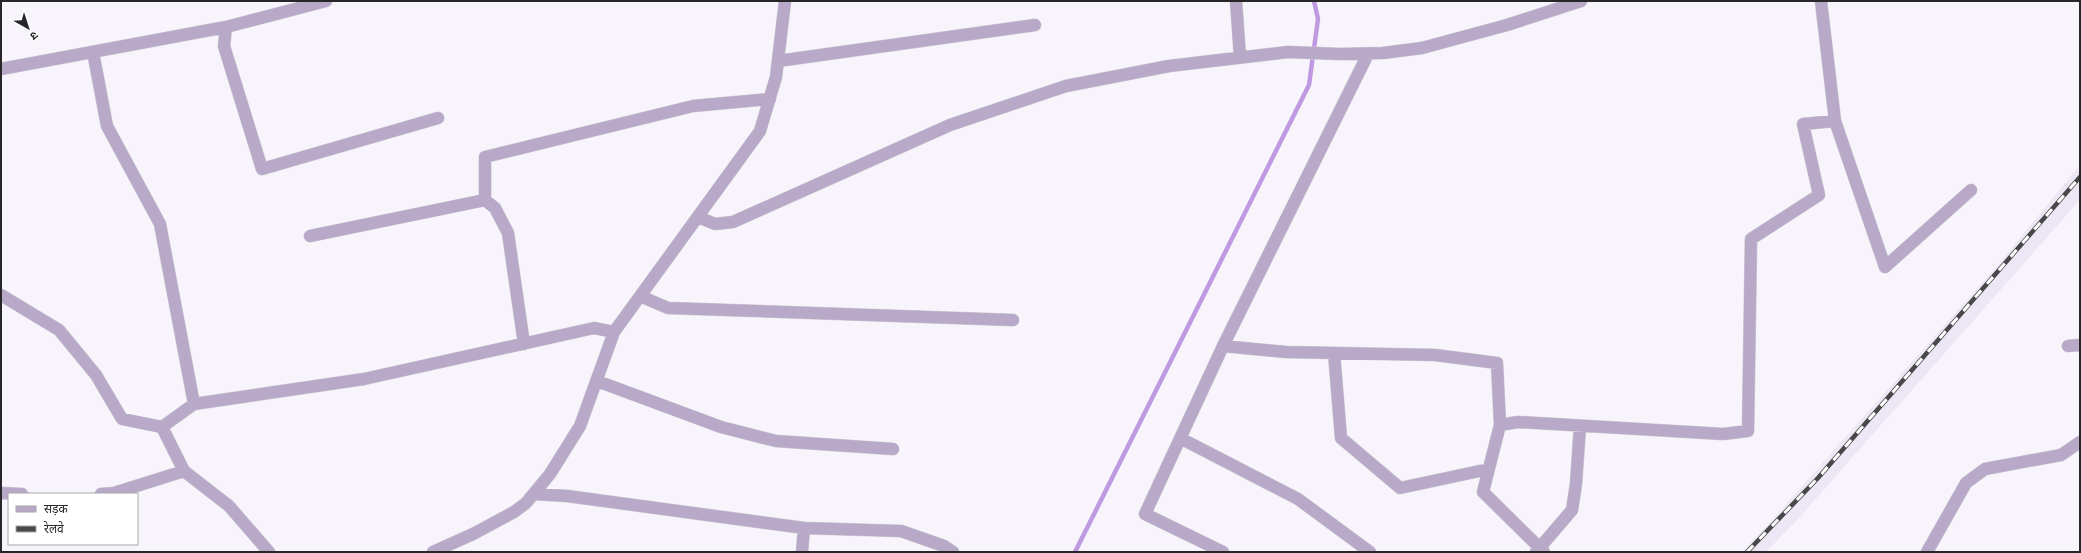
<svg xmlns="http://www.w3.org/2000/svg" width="2081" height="553" font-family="'Exo 2','Noto Sans Devanagari',sans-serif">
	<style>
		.built { fill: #ede6f4 }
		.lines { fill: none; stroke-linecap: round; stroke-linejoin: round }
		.stream { stroke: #c09ae1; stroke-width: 4.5 }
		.minor-casing { stroke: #d2cfd5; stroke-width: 13 }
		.minor { stroke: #b9a9c9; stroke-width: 12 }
		.rail-casing { stroke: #48474a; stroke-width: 4.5 }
		.rail { stroke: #fff; stroke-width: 3; stroke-dasharray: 9; stroke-linecap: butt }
	</style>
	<rect width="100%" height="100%" fill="#f7f4fb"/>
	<path class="built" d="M2080 165V200L1797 520 1766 552H1741L1766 527 1997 266Z"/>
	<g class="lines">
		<path class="stream" d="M1075 552 1309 85 1318 19 1314 1"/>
		<g class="minor-casing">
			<path id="minor" d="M1236 1 1240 57
				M1821 1 1835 121 1885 267 1971 190
				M226 27 224 46 262 169 438 118
				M93 52 107 126 160 224 194 404 364 379 594 328 614 332
				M778 61 1035 25
				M1 69 226 27 326 1
				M485 200V157L693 106 770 99
				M485 200 495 208 508 233 524 344
				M698 217 715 224 733 222 950 125 1066 86 1169 66 1288 52 1340 54 1383 53 1422 48 1507 25 1581 1
				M310 236 485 200
				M1 295 59 330 96 375 122 419 162 427 194 404
				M640 296 668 308 1013 320
				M1223 346 1286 352 1435 355 1497 363 1500 425 1483 492 1544 552
				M2068 346 2080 345
				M1334 353 1341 438 1400 488 1489 469
				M597 381 721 427 776 441 893 449
				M1500 425 1518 422 1723 434 1748 431 1751 239 1819 195 1803 124 1835 121
				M162 427 184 471 229 506 269 552
				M1180 438 1298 499 1370 552
				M1 493 22 494
				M101 494 114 493 184 471
				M534 494 567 496 804 528 901 531 944 546 953 552
				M433 552 473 534 514 512 526 503 550 474 580 426 614 332 760 131 776 77 785 1
				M802 552 804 528
				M1223 552 1145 514 1223 346 1368 54
				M1536 552 1572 510 1576 484 1580 426
				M1927 552 1966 483 1985 469 2061 455 2080 442"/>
		</g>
		<use href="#minor" class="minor"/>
		<g class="rail-casing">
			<path id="rail" d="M1747 552 1818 478 2080 177"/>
		</g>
		<use href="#rail" class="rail"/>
	</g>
	<rect width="2081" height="553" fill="none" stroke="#272629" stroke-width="4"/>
	<rect x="8" y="493" width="130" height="52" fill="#ffffff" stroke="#a9a8a9"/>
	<rect x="16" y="506" width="20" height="6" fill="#b9a9c9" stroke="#a9a8a9"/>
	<text x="44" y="513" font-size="12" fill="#272629">सड़क</text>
	<rect x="16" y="526" width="20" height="6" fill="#48474a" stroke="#a9a8a9"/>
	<text x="44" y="533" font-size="12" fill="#272629">रेलवे</text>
	<g transform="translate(28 28) rotate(141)" stroke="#ffffff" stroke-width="3" paint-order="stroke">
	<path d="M0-3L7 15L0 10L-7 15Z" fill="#272629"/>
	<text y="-6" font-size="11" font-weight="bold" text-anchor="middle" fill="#272629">उ</text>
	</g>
</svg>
